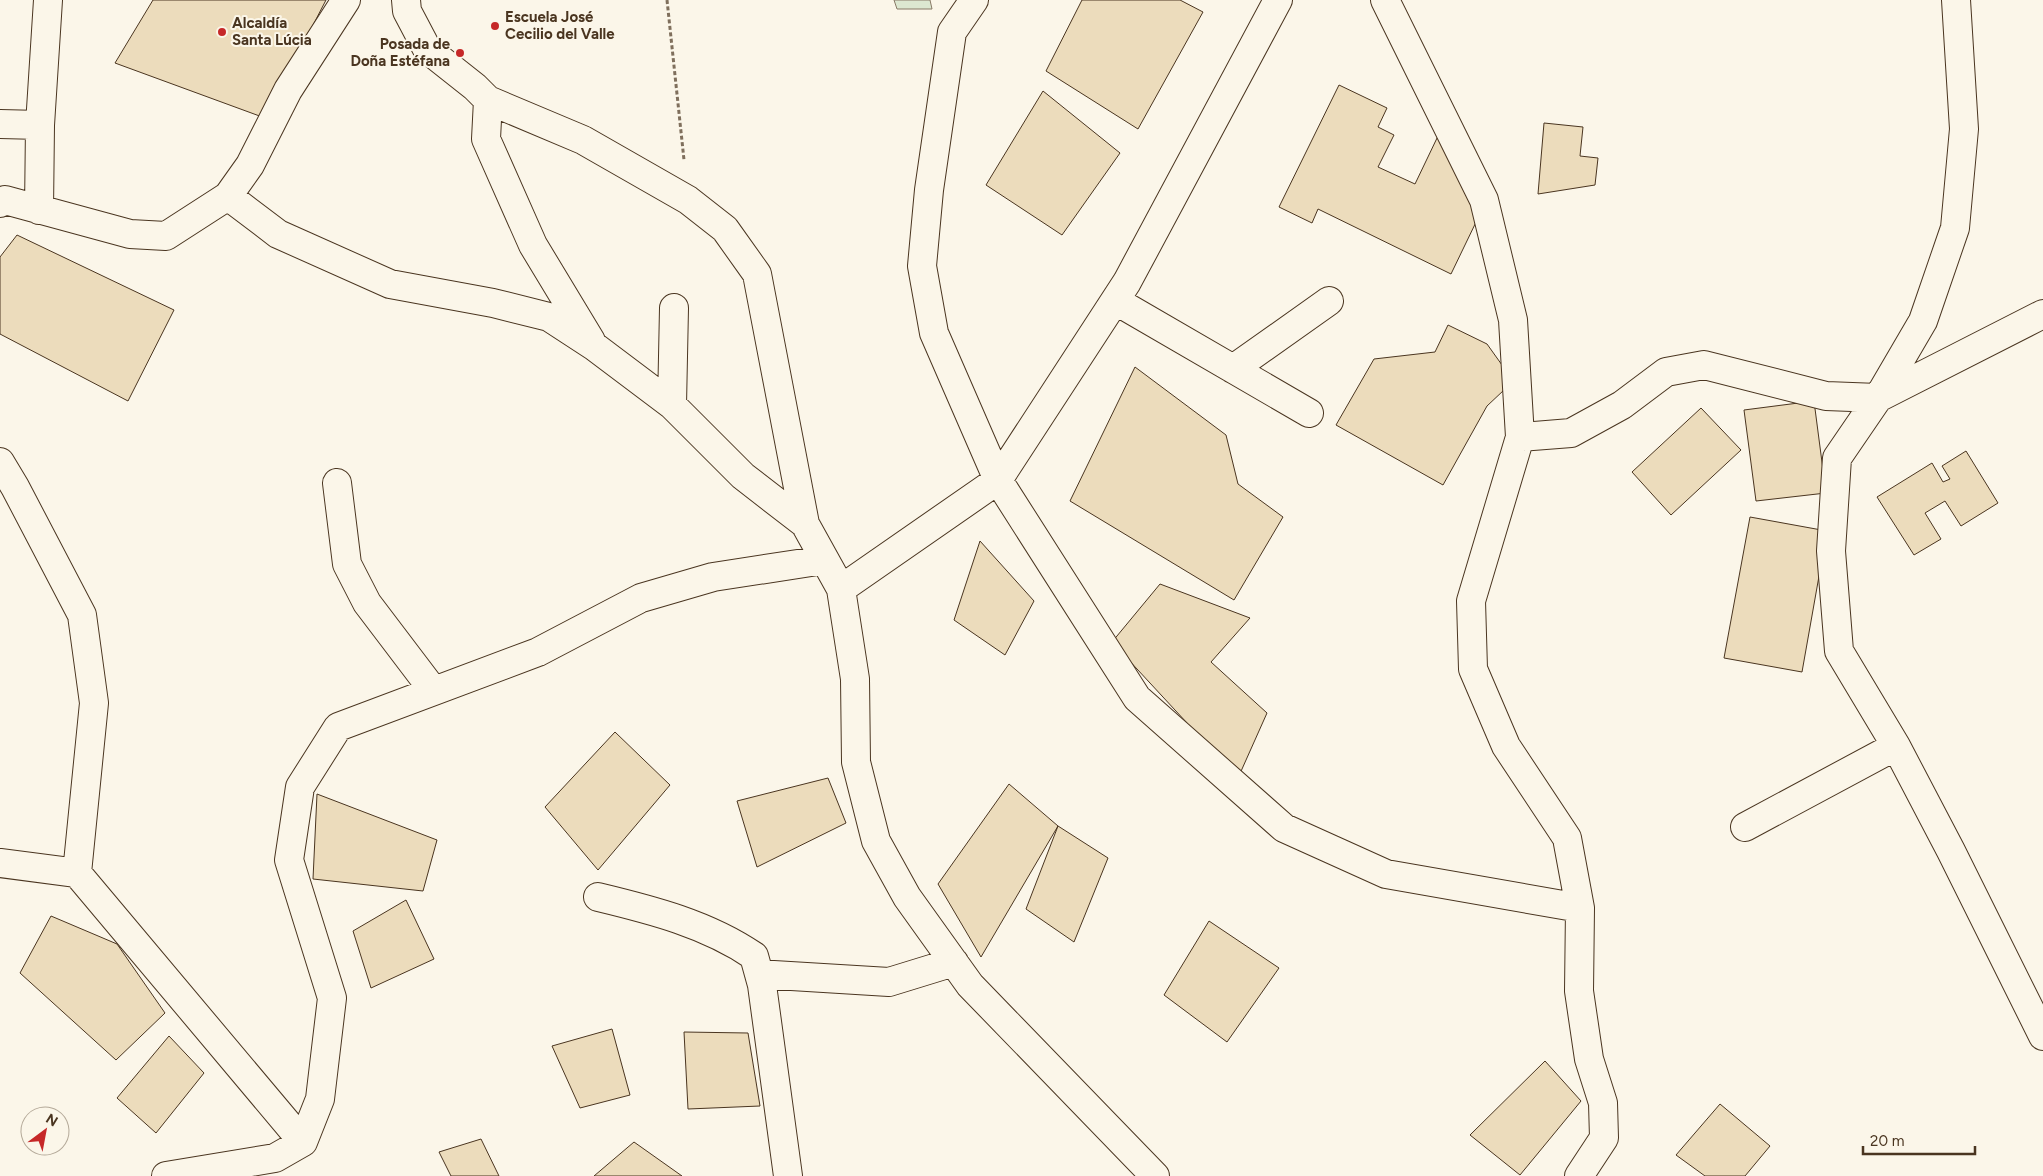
<svg xmlns="http://www.w3.org/2000/svg" width="2043" height="1176" font-family="Figtree,sans-serif">
	<style>
		.green { fill: #dce7d0; stroke: #887966 }
		.building { fill: #ecdcbc; stroke: #4a3520 }
		.lines { fill: none; stroke-linecap: round; stroke-linejoin: round }
		.minor-casing { stroke: #4a3520; stroke-width: 30 }
		.path { stroke: #7f6f5c; stroke-width: 3; stroke-dasharray: 4 2.5; stroke-linecap: butt }
		.minor { stroke: #fbf6e9; stroke-width: 28 }
		.poi-dot { fill: #c62828; stroke: #fbf6e9; stroke-width: 2 }
		.labels { text-anchor: middle; dominant-baseline: central; stroke-width: 4; stroke-linejoin: round; paint-order: stroke }
		.poi-label { font-size: 15px; font-weight: bold; fill: #4a3520; stroke: #fbf6e9; text-anchor: start }
	</style>
	<rect width="100%" height="100%" fill="#fbf6e9"/>
	<path class="green" d="M894 0H930L932 9H897Z"/>
	<path class="building" d="M153 0H326L265 118 115 63Z
		M1082 0H1180L1203 12 1138 129 1046 71Z
		M1339 85 1387 108 1378 127 1394 135 1378 167 1415 184 1438 136 1478 218 1451 274 1318 209 1312 223 1279 207Z
		M1043 91 1120 153 1062 235 986 185Z
		M1544 123 1583 127 1580 156 1598 158 1595 185 1538 194Z
		M17 235 174 310 128 401 0 334V257Z
		M1448 325 1487 344 1502 365 1504 390 1487 406 1443 485 1336 425 1374 359 1435 352Z
		M1135 367 1226 435 1238 484 1283 517 1234 600 1070 501Z
		M1814 401 1826 493 1756 501 1744 410Z
		M1701 408 1741 450 1671 515 1632 472Z
		M1966 451 1998 503 1961 526 1945 501 1925 513 1941 539 1914 555 1877 497 1932 463 1943 482 1950 479 1942 466Z
		M1750 517 1827 531 1802 672 1724 658Z
		M980 541 1034 601 1005 655 954 620Z
		M1160 584 1250 618 1211 662 1267 713 1238 778 1112 642Z
		M615 732 670 785 598 870 545 807Z
		M828 778 846 823 757 867 737 801Z
		M1009 784 1058 826 981 957 938 884Z
		M317 794 437 840 423 891 313 879Z
		M1058 826 1108 858 1074 942 1026 909Z
		M406 900 434 959 371 988 353 931Z
		M51 916 117 944 165 1013 116 1060 20 973Z
		M1209 921 1279 968 1227 1042 1164 995Z
		M612 1029 630 1095 580 1108 552 1046Z
		M684 1032 748 1033 760 1106 688 1109Z
		M169 1036 204 1073 156 1133 117 1098Z
		M1545 1061 1581 1101 1520 1175 1470 1135Z
		M1720 1104 1770 1146 1745 1176H1705L1676 1155Z
		M481 1139 499 1176H451L439 1152Z
		M634 1142 682 1176H594Z"/>
	<g class="lines">
		<g class="minor-casing">
			<path id="minor" d="M406 0 407 11 427 49 475 87 488 100 583 140 688 200 725 229 757 274 805 524 841 589 855 679 856 762 876 841 907 897 970 985 1155 1176
				M974 0 952 32 929 190 922 266 934 333 998 480 1137 698 1284 828 1386 874 1580 908
				M1385 0 1484 200 1513 320 1520 437 1471 601 1473 669 1506 746 1567 838 1580 908 1579 991 1589 1059 1603 1103 1604 1138 1579 1176
				M1956 0 1964 129 1955 228 1923 321 1878 398 1837 458 1831 551 1839 651 1896 746 1951 851 2043 1036
				M488 100 486 139 533 245 591 341
				M0 124 40 125
				M228 196 278 234 390 284 493 303 549 317 595 347 672 405 743 476 805 524
				M0 203 5 200 130 234 166 236 228 196 250 165 288 90 346 0
				M39 210 40 125 48 0
				M1116 301 1309 413
				M1233 369 1329 301
				M672 405 674 308
				M1520 437 1571 433 1622 405 1666 372 1704 365 1826 396 1878 398 2043 314
				M0 462 15 487 82 615 94 703 77 873
				M337 483 347 564 367 603 433 690
				M841 589 998 480 1127 282 1278 0
				M1745 827 1896 746
				M0 863 77 873 303 1142 275 1158 166 1176
				M598 897C652 910 707 924 754 956L762 985 788 1176
				M759 974 889 982 954 962
				M303 1142 320 1099 332 998 289 860 300 787 338 727 538 652 641 598 713 577 824 560"/>
		</g>
		<path class="path" d="M667 0 684 160"/>
		<use href="#minor" class="minor"/>
	</g>
	<g class="poi-dot">
		<circle cx="495" cy="26" r="5"/>
		<circle cx="222" cy="32" r="5"/>
		<circle cx="460" cy="53" r="5"/>
	</g>
	<g class="labels">
		<g class="poi-label">
			<text x="505" y="17">Escuela José<tspan x="505" dy="17">Cecilio del Valle</tspan></text>
			<text x="232" y="23">Alcaldía<tspan x="232" dy="17">Santa Lúcia</tspan></text>
			<text x="450" y="44" text-anchor="end">Posada de<tspan x="450" dy="17">Doña Estéfana</tspan></text>
		</g>
	</g>
	<g transform="translate(45 1131) rotate(32)"><circle r="24" fill="#fbf6e9" stroke="#b4a999"/>
	<path d="M0-4L9 19L0 12L-9 19Z" fill="#c62828"/>
	<text y="-8" font-size="14" font-weight="bold" text-anchor="middle" fill="#4a3520">N</text>
	</g>
	<path d="M1863 1146v8h112v-8" fill="none" stroke="#4a3520" stroke-width="2.5"/>
	<text x="1870" y="1146" font-size="15" fill="#4a3520" stroke="#fbf6e9" stroke-width="4" paint-order="stroke">20 m</text>
</svg>
